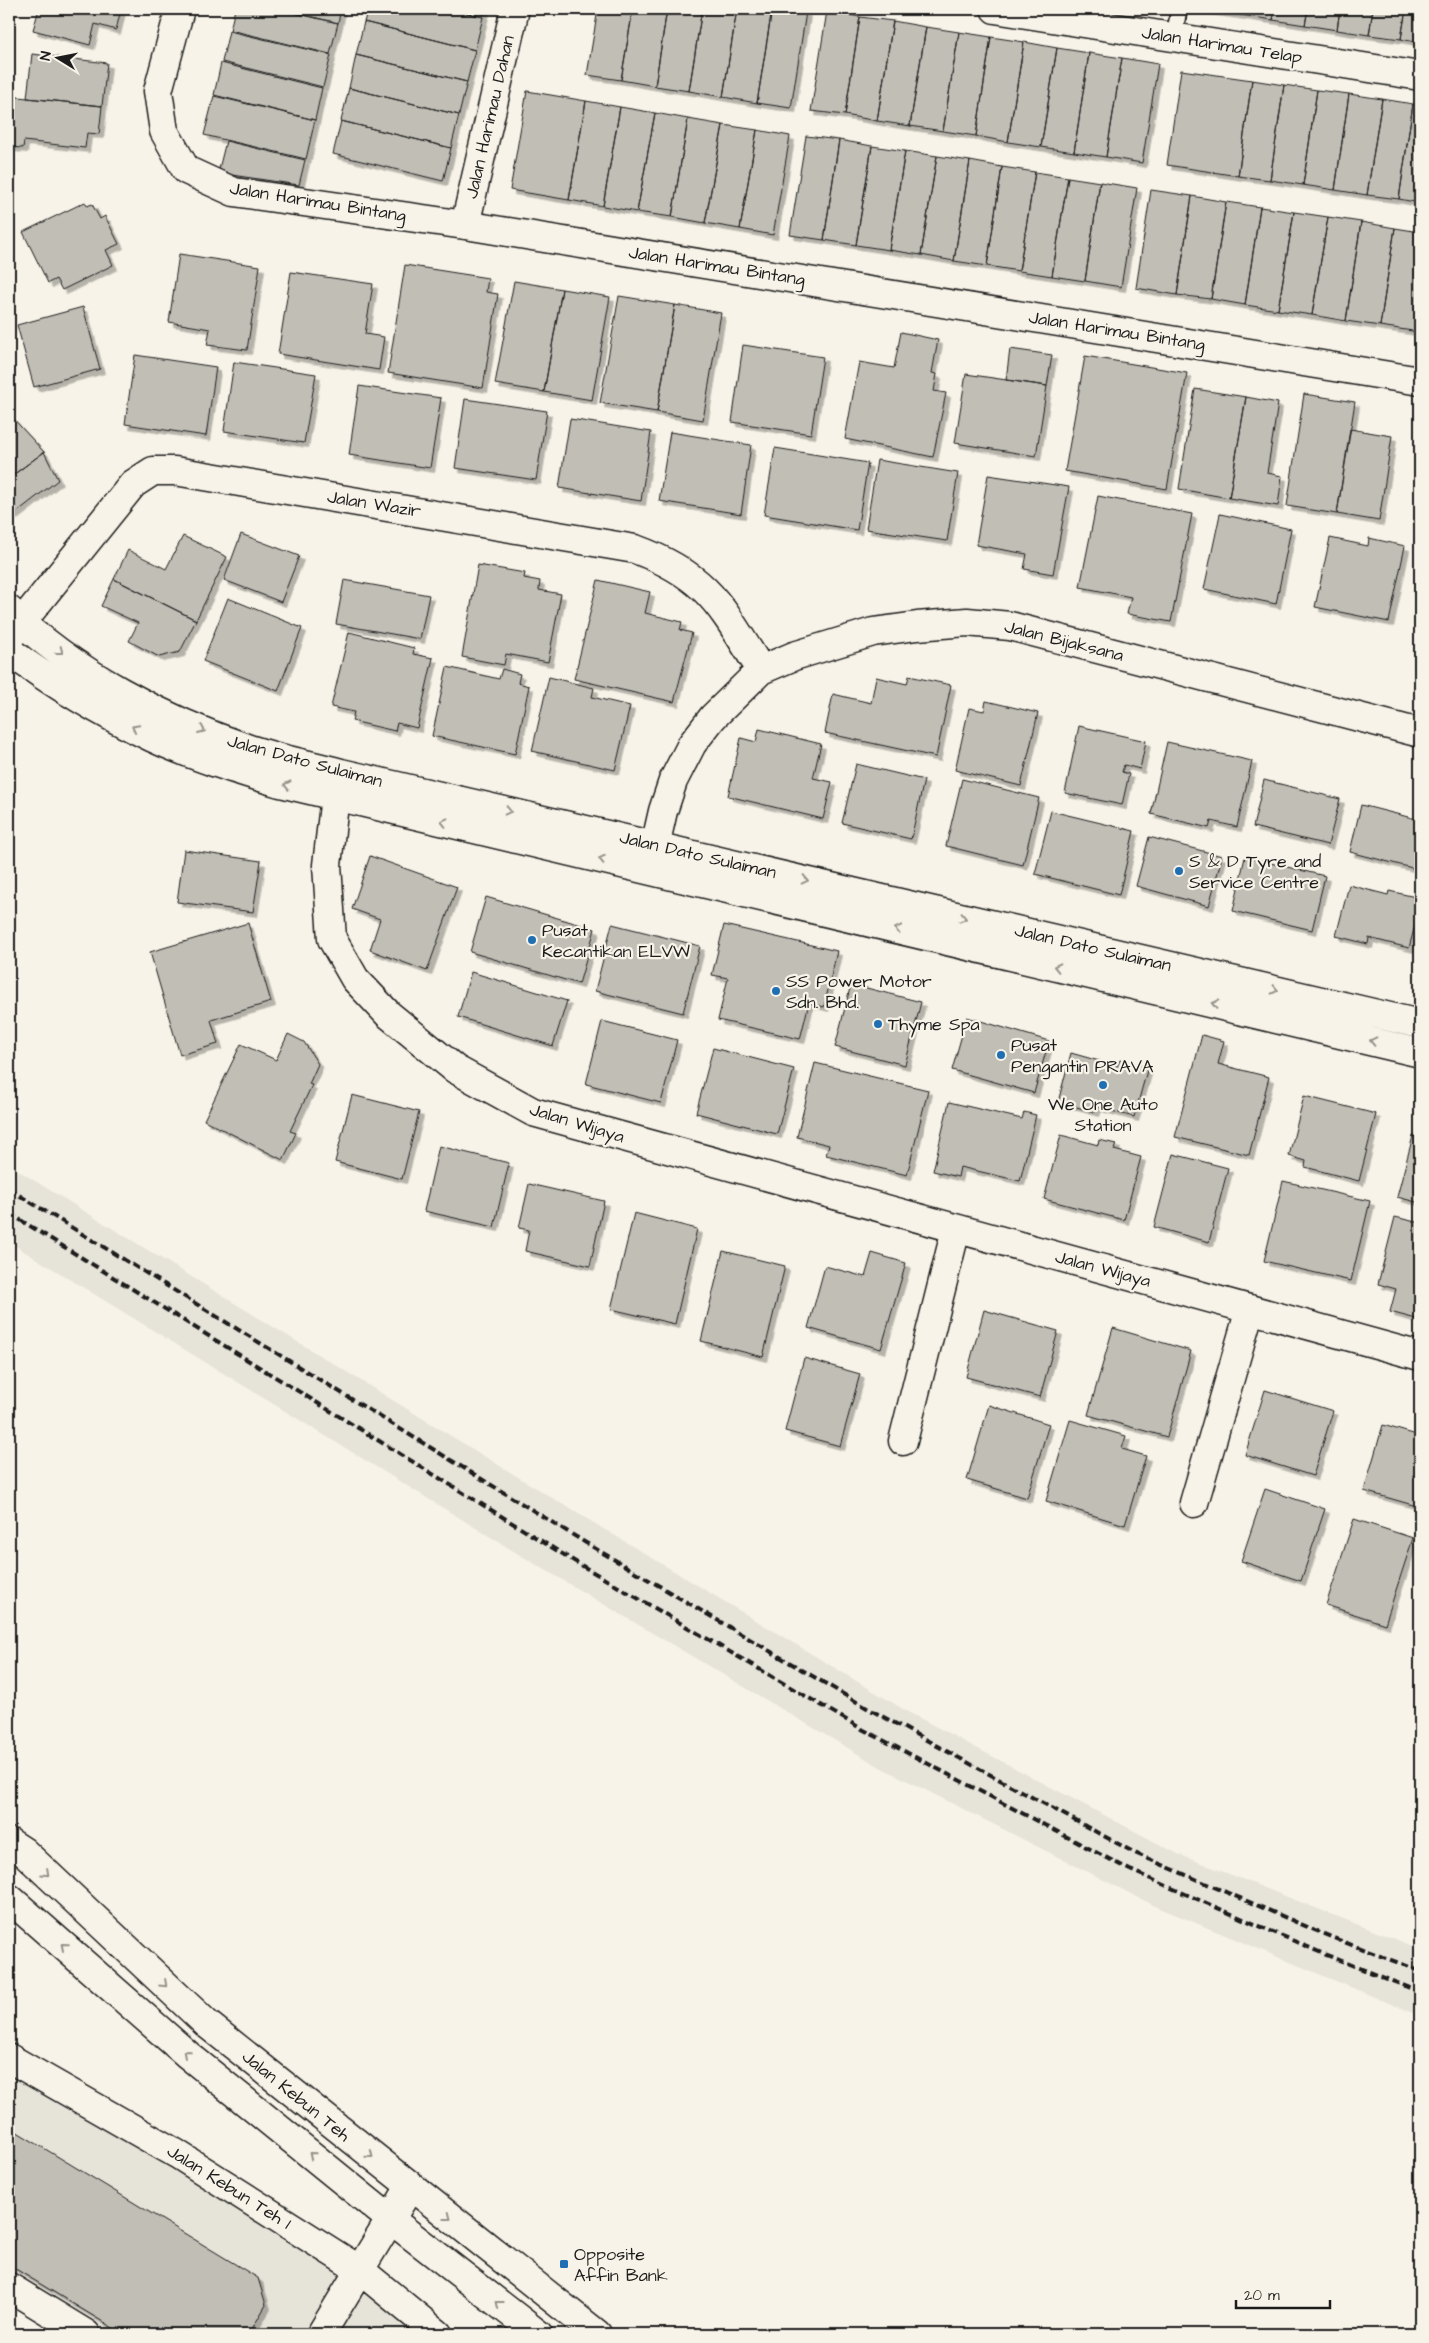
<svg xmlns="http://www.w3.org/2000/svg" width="1429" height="2343" font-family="'Architects Daughter',sans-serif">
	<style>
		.built { fill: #e6e3d9 }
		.building { fill: #c0beb5; stroke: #1c1c1c; filter: url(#shadow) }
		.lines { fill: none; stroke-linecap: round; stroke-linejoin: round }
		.service-casing { stroke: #1c1c1c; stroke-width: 19 }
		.minor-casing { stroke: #1c1c1c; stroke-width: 31 }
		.tertiary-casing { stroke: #1c1c1c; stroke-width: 31 }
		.primary-casing { stroke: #1c1c1c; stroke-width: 31 }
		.service { stroke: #f7f3e8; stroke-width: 15 }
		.minor { stroke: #f7f3e8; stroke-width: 28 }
		.tertiary { stroke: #f7f3e8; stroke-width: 28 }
		.primary { stroke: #f7f3e8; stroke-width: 28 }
		.rail { stroke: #1c1c1c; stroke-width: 4; stroke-dasharray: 8 4; stroke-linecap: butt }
		.oneway { stroke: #94928c }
		.poi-dot { fill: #1f6fb2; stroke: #f7f3e8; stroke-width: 2 }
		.labels { text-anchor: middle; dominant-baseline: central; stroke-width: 4.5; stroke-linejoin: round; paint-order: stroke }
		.street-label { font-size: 18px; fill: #1c1c1c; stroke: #f7f3e8 }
		.poi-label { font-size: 18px; fill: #1c1c1c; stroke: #f7f3e8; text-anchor: start }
	</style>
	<defs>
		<filter id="shadow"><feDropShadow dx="4.5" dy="4.5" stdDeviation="0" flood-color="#0004"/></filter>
	</defs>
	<rect width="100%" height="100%" fill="#f7f3e8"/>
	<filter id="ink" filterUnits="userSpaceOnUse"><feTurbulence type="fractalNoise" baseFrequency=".02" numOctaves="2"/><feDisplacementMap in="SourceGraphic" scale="10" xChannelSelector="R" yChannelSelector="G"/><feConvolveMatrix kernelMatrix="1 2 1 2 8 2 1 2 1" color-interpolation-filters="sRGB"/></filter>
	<g filter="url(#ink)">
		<path class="built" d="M9 1165 549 1496 908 1712 1178 1854 1420 1949V2016L1155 1906 880 1767 520 1555 9 1242Z
			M9 2071 126 2138 342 2273 417 2334H110L9 2272Z"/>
		<path class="building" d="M39 9H121L116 30 95 24 90 45 33 30Z
			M235 9H277L338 23 330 54 230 30Z
			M279 9H341L338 23Z
			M368 9H451L483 17 475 50 364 22Z
			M451 9H485L483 17Z
			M598 9H633L621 80 587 75Z
			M633 9H667L655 86 621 80Z
			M667 9H702L689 91 655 86Z
			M702 9H737L723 97 689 91Z
			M737 9H772L757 103 723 97Z
			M772 9 806 12 791 108 757 103Z
			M1199 9H1242L1241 15Z
			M1242 9H1275L1273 20 1241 15Z
			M1275 9H1308L1305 25 1273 20Z
			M1308 9H1340L1337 30 1305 25Z
			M1340 9H1373L1369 35 1337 30Z
			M1373 9H1406L1401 39 1369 35Z
			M1406 9H1420V43L1401 39Z
			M827 11 860 17 845 115 811 111Z
			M860 17 893 21 877 121 845 115Z
			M893 21 926 27 910 126 877 121Z
			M364 22 475 50 467 82 356 55Z
			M926 27 959 32 943 131 910 126Z
			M229 31 331 55 323 87 222 62Z
			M959 32 991 37 976 136 943 131Z
			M991 37 1024 42 1008 142 976 136Z
			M1024 42 1057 48 1041 147 1008 142Z
			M1057 48 1089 53 1074 152 1041 147Z
			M1089 53 1122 58 1106 157 1074 152Z
			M32 54 107 63 102 106 27 98Z
			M356 55 467 82 459 115 349 88Z
			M1122 58 1158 64 1142 163 1106 157Z
			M221 63 322 88 315 120 214 95Z
			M1181 70 1252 80 1238 176 1167 165Z
			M1252 80 1284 85 1270 180 1238 176Z
			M1284 85 1317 90 1303 185 1270 180Z
			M349 88 459 115 451 148 341 121Z
			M1317 90 1349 94 1335 190 1303 185Z
			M527 91 586 101 569 200 510 190Z
			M1349 94 1382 99 1367 195 1335 190Z
			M9 96 102 106 99 134 87 133 85 148 24 141 23 148 9 147Z
			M214 96 315 120 306 159 204 135Z
			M1382 99 1413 104 1399 199 1367 195Z
			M586 101 620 107 603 206 569 200Z
			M1413 104 1420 105V203L1399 199Z
			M620 107 655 113 637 212 603 206Z
			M655 113 688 119 672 217 637 212Z
			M688 119 723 125 705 223 672 217Z
			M341 121 451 148 443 181 333 154Z
			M723 125 757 130 740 229 705 223Z
			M757 130 790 136 773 235 740 229Z
			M806 136 839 140 824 240 790 235Z
			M839 140 872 146 856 245 824 240Z
			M226 141 305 160 299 185 218 173Z
			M872 146 905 151 889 250 856 245Z
			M905 151 937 156 921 255 889 250Z
			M937 156 970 161 954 261 921 255Z
			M970 161 1002 167 987 266 954 261Z
			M1002 167 1035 172 1019 271 987 266Z
			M1035 172 1068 177 1052 276 1019 271Z
			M1068 177 1100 182 1085 281 1052 276Z
			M1100 182 1137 188 1121 287 1085 281Z
			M1151 190 1192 196 1177 295 1136 288Z
			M1192 196 1226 202 1211 299 1177 295Z
			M85 202 87 206 92 204 100 219 105 216 119 244 106 250 113 265 62 290 56 279 48 283 23 232Z
			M1226 202 1260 207 1245 305 1211 299Z
			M1260 207 1294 212 1278 310 1245 305Z
			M1294 212 1328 217 1312 315 1278 310Z
			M1328 217 1361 222 1346 321 1312 315Z
			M1361 222 1395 228 1380 326 1346 321Z
			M1395 228 1420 232 1419 332 1380 326Z
			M179 254 260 266 247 350 207 345 210 329 169 322Z
			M405 265 488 278 486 292 498 294 483 388 388 373Z
			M291 272 373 284 365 334 384 337 379 370 278 354Z
			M514 281 562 289 544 392 495 384Z
			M562 289 610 297 592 400 544 392Z
			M619 296 675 305 657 412 600 403Z
			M675 305 721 313 703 420 657 412Z
			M83 307 100 369 34 387 17 325Z
			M901 332 938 340 932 373 937 374 934 391 946 393 933 457 845 439 859 362 894 368Z
			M743 345 823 357 811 434 732 422Z
			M1010 349 1052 355 1047 386 1006 380Z
			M135 355 216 367 206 436 125 424Z
			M1085 356 1187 373 1167 489 1065 471Z
			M234 362 316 374 304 443 224 431Z
			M966 374 1047 386 1036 456 955 443Z
			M359 386 441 398 430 468 349 455Z
			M1195 389 1246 397 1229 498 1179 489Z
			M1304 394 1355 402 1337 514 1287 506Z
			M1246 397 1278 403 1267 473 1282 476 1278 506 1229 498Z
			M465 399 547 411 536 480 455 468Z
			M9 414 44 452 9 478Z
			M570 419 651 432 641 501 559 488Z
			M1350 429 1392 436 1379 521 1337 514Z
			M670 432 751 445 741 514 659 501Z
			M775 448 868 463 857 530 764 515Z
			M44 452 58 480 13 515 9 511V478Z
			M877 460 958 473 947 541 866 529Z
			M988 475 1069 487 1053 574 1024 569 1027 554 976 545Z
			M1420 486V525L1414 524Z
			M1098 496 1192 514 1171 622 1127 614 1131 597 1080 587Z
			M1220 514 1291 529 1276 604 1204 589Z
			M241 534 299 556 281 602 224 580Z
			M183 536 227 557 196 620 114 579 128 550 166 569Z
			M1330 538 1368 546 1369 538 1405 546 1389 622 1315 607Z
			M478 565 525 573 524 578 540 581 539 590 561 594 548 662 506 654 504 665 462 657Z
			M114 579 196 620 180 652 159 657 129 641 138 623 101 606Z
			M344 580 429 595 420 639 336 624Z
			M598 580 650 592 645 613 682 622 680 630 692 633 674 702 574 679Z
			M228 598 302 628 278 691 203 661Z
			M349 632 414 648 413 654 433 658 417 728 397 723 395 731 352 721 354 712 331 707Z
			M447 667 499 679 502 669 520 674 518 683 529 686 515 754 432 736Z
			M909 676 951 685 936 757 825 733 833 694 871 703 876 677 907 684Z
			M549 677 594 688 592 697 630 706 615 770 532 751Z
			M986 701 1038 713 1021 786 955 770 969 708 984 711Z
			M1079 726 1146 741 1140 769 1124 765 1122 772 1129 774 1122 805 1065 793Z
			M759 729 821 744 813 778 832 782 823 819 728 796 741 738 756 742Z
			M1167 742 1252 761 1237 827 1211 821 1209 828 1151 814Z
			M856 764 924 780 911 839 842 823Z
			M962 779 1039 798 1023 865 946 846Z
			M1264 780 1340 799 1328 845 1253 827Z
			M1361 805 1420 820V870L1350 852Z
			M1051 811 1134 831 1119 895 1035 874Z
			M1149 837 1222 856 1209 906 1136 886Z
			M184 850 261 861 253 912 177 902Z
			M370 856 457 887 427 971 370 950 380 919 352 909Z
			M1245 857 1325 876 1312 930 1233 911Z
			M1349 885 1388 895 1389 891 1420 898V906L1409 948 1369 938 1368 944 1336 936Z
			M486 897 595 929 579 984 470 952Z
			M248 923 271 1002 211 1020 218 1044 180 1055 150 952Z
			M612 924 700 946 683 1013 595 991Z
			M724 925 837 951 824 1007 809 1003 800 1039 718 1020 728 978 712 975Z
			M471 972 567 1001 553 1046 458 1017Z
			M851 984 921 1002 905 1065 835 1047Z
			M967 1017 1049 1041 1034 1093 952 1070Z
			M602 1021 677 1040 661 1103 586 1084Z
			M288 1034 304 1042 318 1064 309 1084 312 1085 290 1131 296 1133 283 1160 204 1120 241 1044 276 1060Z
			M1202 1035 1224 1041 1218 1064 1269 1077 1249 1155 1175 1137Z
			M713 1048 794 1069 777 1134 696 1113Z
			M1071 1053 1117 1066 1120 1060 1148 1067 1134 1117 1097 1107 1095 1112 1058 1102Z
			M815 1063 928 1090 907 1175 826 1155 829 1145 797 1137Z
			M352 1095 419 1112 402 1179 335 1162Z
			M1304 1096 1376 1114 1359 1181 1305 1167 1306 1161 1289 1156Z
			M949 1102 1022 1119 1024 1112 1036 1115 1020 1181 960 1167 958 1177 933 1171Z
			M1061 1135 1098 1145 1099 1140 1116 1144 1114 1150 1141 1157 1124 1220 1044 1199Z
			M1413 1136 1420 1137V1203L1397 1197Z
			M439 1146 509 1163 494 1227 424 1211Z
			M1173 1154 1228 1168 1209 1242 1154 1227Z
			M1283 1181 1370 1201 1351 1281 1264 1261Z
			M529 1184 604 1201 590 1266 525 1251 529 1230 519 1228Z
			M634 1213 697 1229 675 1324 611 1309Z
			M1395 1217 1420 1223V1320L1390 1312 1396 1289 1378 1284Z
			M723 1251 785 1266 763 1357 701 1341Z
			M872 1253 906 1263 881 1349 808 1328 825 1266 865 1277Z
			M984 1310 1058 1331 1040 1397 966 1377Z
			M1113 1328 1191 1351 1167 1437 1088 1415Z
			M804 1358 860 1374 840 1446 785 1431Z
			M1265 1390 1333 1411 1313 1476 1245 1455Z
			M989 1405 1049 1424 1027 1498 967 1480Z
			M1070 1420 1126 1436 1122 1449 1146 1456 1125 1525 1046 1501Z
			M1383 1425 1420 1436V1507L1364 1491Z
			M1265 1489 1325 1509 1301 1581 1241 1561Z
			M1354 1519 1413 1538 1385 1624 1326 1605Z
			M9 2127 258 2278 266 2305 249 2334H123L9 2265Z"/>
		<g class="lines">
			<g class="service-casing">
				<path id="service" d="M1174 37 1179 9"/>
			</g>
			<g class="minor-casing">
				<path id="minor" d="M180 9 158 91 164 131 186 170 234 192 465 225 1420 381
					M995 9 1420 76
					M465 225 515 9
					M9 638 133 484 153 471H175L635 549C709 576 721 607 761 670
					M341 774 335 796 327 865 332 939 355 979 388 1014 455 1069 533 1112 1420 1356
					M650 868 663 811 673 781 692 744 713 717 761 670 794 656 873 632 917 626 967 622 1010 626 1420 733
					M903 1441 956 1229
					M1194 1503 1250 1309
					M9 2058 177 2154 360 2270 438 2334
					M9 2287 86 2334
					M321 2334 410 2187"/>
			</g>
			<g class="tertiary-casing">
				<path id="tertiary" d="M9 610C72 672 165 720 249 749 279 759 311 765 341 773L1420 1024
					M9 651C53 684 103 714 153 738 194 757 237 770 280 783L1420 1053"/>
			</g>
			<g class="primary-casing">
				<path id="primary" d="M9 1842 23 1851 207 2024 597 2334
					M9 1898 188 2055 390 2219 538 2334"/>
			</g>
			<use href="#service" class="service"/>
			<use href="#minor" class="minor"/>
			<use href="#tertiary" class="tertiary"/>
			<use href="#primary" class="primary"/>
			<path class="rail" d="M9 1189 586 1543 867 1708 1137 1854 1331 1937 1420 1971
				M9 1213 574 1561 862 1729 1130 1870 1324 1954 1420 1992"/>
		</g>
		<defs><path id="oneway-chevron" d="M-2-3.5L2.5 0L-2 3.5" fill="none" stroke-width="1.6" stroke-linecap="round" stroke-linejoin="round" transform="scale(1.25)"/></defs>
		<g class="oneway">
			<use href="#oneway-chevron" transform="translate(60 651) rotate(37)"/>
			<use href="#oneway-chevron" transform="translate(135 728) rotate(-152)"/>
			<use href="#oneway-chevron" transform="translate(202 730) rotate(23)"/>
			<use href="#oneway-chevron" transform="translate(287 785) rotate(-167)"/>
			<use href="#oneway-chevron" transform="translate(508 811) rotate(13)"/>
			<use href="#oneway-chevron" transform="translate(444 822) rotate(-167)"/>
			<use href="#oneway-chevron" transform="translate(602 859) rotate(-167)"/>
			<use href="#oneway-chevron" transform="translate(805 880) rotate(13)"/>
			<use href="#oneway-chevron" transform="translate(963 918) rotate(13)"/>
			<use href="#oneway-chevron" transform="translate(898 929) rotate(-167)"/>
			<use href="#oneway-chevron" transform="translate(1057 967) rotate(-167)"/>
			<use href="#oneway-chevron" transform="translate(1275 990) rotate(13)"/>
			<use href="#oneway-chevron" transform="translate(1215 1004) rotate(-167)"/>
			<use href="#oneway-chevron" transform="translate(1373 1041) rotate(-167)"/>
			<use href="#oneway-chevron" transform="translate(46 1873) rotate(43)"/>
			<use href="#oneway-chevron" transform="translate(64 1946) rotate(-139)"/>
			<use href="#oneway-chevron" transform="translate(164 1984) rotate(43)"/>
			<use href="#oneway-chevron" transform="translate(186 2053) rotate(-139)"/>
			<use href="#oneway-chevron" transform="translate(312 2155) rotate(-141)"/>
			<use href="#oneway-chevron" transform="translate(370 2155) rotate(39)"/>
			<use href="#oneway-chevron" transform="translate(448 2217) rotate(38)"/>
			<use href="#oneway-chevron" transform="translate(499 2304) rotate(-142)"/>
		</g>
	</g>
	<g class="poi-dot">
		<circle cx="1179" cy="871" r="5"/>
		<circle cx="532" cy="940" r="5"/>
		<circle cx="776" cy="991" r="5"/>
		<circle cx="878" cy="1024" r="5"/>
		<circle cx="1001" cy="1055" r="5"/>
		<circle cx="1103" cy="1085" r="5"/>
		<rect x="559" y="2259" width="10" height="10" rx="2.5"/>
	</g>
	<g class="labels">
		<g class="street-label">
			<text transform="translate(1222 45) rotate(9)">Jalan Harimau Telap</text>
			<text transform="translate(490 117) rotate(-77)">Jalan Harimau Dahan</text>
			<text transform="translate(318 202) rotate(9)">Jalan Harimau Bintang</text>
			<text transform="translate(717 266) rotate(9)">Jalan Harimau Bintang</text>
			<text transform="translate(1117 331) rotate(9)">Jalan Harimau Bintang</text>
			<text transform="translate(374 504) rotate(9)">Jalan Wazir</text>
			<text transform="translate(1064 641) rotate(14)">Jalan Bijaksana</text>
			<text transform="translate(305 761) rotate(15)">Jalan Dato Sulaiman</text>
			<text transform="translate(698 855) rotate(13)">Jalan Dato Sulaiman</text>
			<text transform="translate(1093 948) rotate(13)">Jalan Dato Sulaiman</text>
			<text transform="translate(577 1123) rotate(17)">Jalan Wijaya</text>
			<text transform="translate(1103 1269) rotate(15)">Jalan Wijaya</text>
			<text transform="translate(296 2096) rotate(39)">Jalan Kebun Teh</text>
			<text transform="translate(229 2187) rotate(32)">Jalan Kebun Teh 1</text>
		</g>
		<g class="poi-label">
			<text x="1189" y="861">S &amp; D Tyre and<tspan x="1189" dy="21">Service Centre</tspan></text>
			<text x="542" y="930">Pusat<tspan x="542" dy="21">Kecantikan ELVW</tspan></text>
			<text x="786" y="981">SS Power Motor<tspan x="786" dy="21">Sdn. Bhd.</tspan></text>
			<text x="888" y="1024">Thyme Spa</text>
			<text x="1011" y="1045">Pusat<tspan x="1011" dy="21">Pengantin PRAVA</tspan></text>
			<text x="1103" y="1104" text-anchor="middle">We One Auto<tspan x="1103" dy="21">Station</tspan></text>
			<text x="574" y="2254">Opposite<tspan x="574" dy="21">Affin Bank</tspan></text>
		</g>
	</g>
	<rect width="1429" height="2343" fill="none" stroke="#f7f3e8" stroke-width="30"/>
	<rect x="15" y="15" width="1399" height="2313" fill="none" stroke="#1c1c1c" stroke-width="2" filter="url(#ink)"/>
	<g transform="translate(58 58) rotate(280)" stroke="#f7f3e8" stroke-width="4" paint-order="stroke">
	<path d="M0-4L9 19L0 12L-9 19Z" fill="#1c1c1c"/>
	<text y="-8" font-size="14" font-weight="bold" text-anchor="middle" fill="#1c1c1c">N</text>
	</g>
	<path d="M1236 2300v8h94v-8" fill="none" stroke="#1c1c1c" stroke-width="2.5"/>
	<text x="1244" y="2300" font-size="15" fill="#1c1c1c" stroke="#f7f3e8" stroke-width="4" paint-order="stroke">20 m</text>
</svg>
